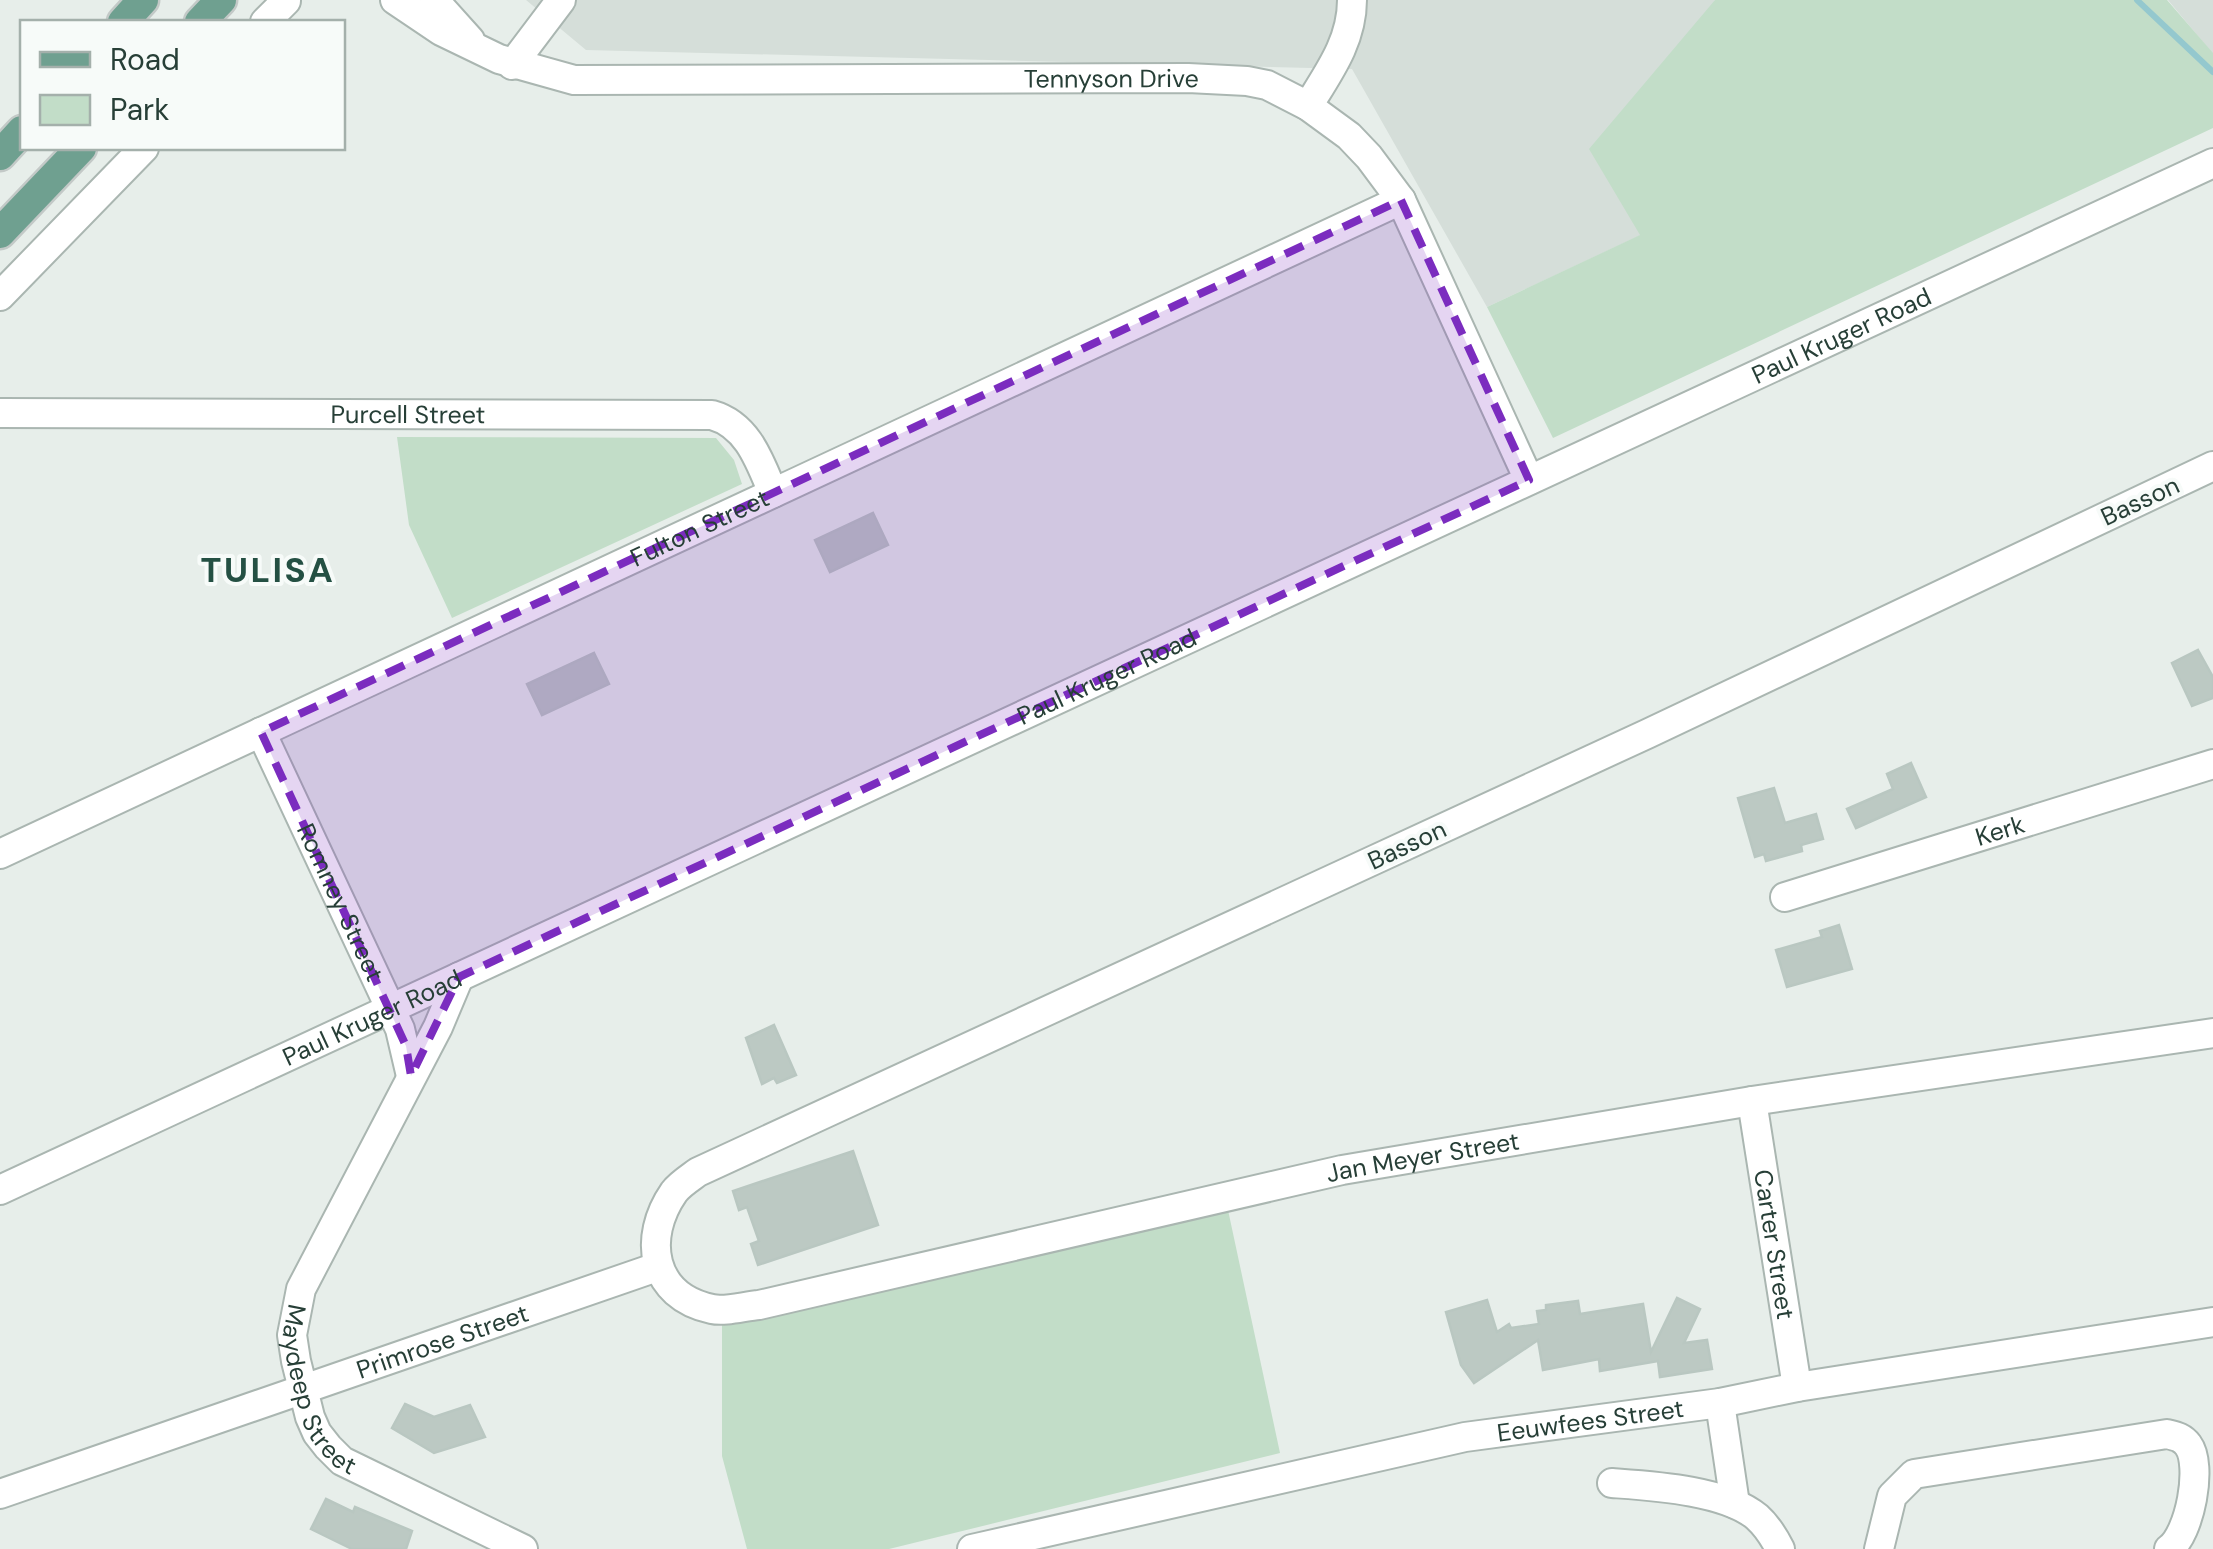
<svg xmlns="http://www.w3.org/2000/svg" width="2213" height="1549" font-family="'DM Sans',sans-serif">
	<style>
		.built { fill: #d5ded9 }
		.green { fill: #c2ddc8 }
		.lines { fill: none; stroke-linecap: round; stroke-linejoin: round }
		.stream { stroke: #94c8ce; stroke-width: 6 }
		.building { fill: #bcc9c3; stroke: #b9c7c1; stroke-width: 2.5 }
		.minor-casing { stroke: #aab6b1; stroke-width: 32 }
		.major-casing { stroke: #c3c9c7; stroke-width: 35 }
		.minor { stroke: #fff; stroke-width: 28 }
		.major { stroke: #6fa090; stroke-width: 30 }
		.marked { fill: #7b2cbf; fill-opacity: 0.2; stroke: #7b2cbf; stroke-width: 8; stroke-dasharray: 20 12; stroke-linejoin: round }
		.labels { text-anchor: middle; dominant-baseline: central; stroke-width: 8; stroke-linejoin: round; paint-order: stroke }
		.street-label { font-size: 25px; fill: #273f37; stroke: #f7fbf9 }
		.district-label { font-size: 35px; font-weight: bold; letter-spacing: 2.5px; fill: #245043; stroke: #f7fbf9 }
	</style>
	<rect width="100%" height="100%" fill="#e7eeea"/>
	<path class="built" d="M526 0H1715L1641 235 1487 307 1352 69 586 50Z
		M2168 0H2213V54Z"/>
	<path class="green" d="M1715 0H2167L2213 53V128L1553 438 1487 307 1640 235 1589 149Z
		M397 437 716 438 734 460 742 484 452 618 409 525Z
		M1228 1210 1280 1453 889 1549H747L722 1456V1325Z"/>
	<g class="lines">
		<path class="stream" d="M2137 0 2213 72"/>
	</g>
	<path class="building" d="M873 513 888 545 830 572 815 540Z
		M2198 650 2213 677V698L2192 706 2172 663Z
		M594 653 609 684 542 715 527 684Z
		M1911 763 1926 797 1856 828 1847 809 1893 789 1887 774Z
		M1774 788 1785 823 1816 814 1823 839 1801 845 1802 851 1766 861 1764 854 1755 857 1738 798Z
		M1839 925 1852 969 1787 987 1776 950 1822 937 1820 931Z
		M774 1025 796 1075 777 1083 774 1078 762 1084 746 1038Z
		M853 1151 878 1225 758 1265 751 1244 759 1241 747 1207 739 1210 733 1191Z
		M1677 1298 1700 1309 1684 1343 1707 1340 1712 1369 1660 1377 1658 1361 1600 1371 1599 1359 1543 1370 1538 1340 1474 1383 1461 1365 1446 1312 1487 1300 1497 1332 1509 1324 1511 1328 1539 1324 1537 1311 1546 1310V1305L1578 1301 1580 1314 1643 1304 1651 1352Z
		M405 1404 434 1417 470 1405 485 1437 434 1453 392 1428Z
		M326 1499 353 1512 355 1507 412 1531 406 1549H352L311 1529Z"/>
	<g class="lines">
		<g class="minor-casing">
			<g id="minor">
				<path id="s1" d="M395 0 441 31 499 59 574 80 1188 78 1247 81 1267 85 1308 106 1349 136 1369 157 1401 200 1529 480"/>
				<path d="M434 0 470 40"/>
				<path d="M265 22 286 1"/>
				<path d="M512 65 561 0"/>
				<path d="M1308 106C1329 72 1352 41 1352 0"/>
				<path d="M0 296 144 148"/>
				<path id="s2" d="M0 413 712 415C748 425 760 462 773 493"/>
				<path id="s3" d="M2213 466 1647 734 698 1172C690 1178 680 1184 674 1192 642 1238 651 1296 712 1309 725 1312 745 1306 759 1305L1342 1170 1752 1101 2213 1033"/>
				<path id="s4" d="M261 732 400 1029 411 1076"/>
				<path id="s5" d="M0 854 1401 200"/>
				<path id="s6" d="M1785 897 2213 764"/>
				<path id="s7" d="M459 977 438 1027 301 1289 292 1335 296 1361 310 1417 317 1433 328 1447 342 1461 523 1549"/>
				<path id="s8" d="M1752 1101 1797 1387"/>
				<path id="s9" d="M0 1190 2213 163"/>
				<path d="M1720 1403 1735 1504"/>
				<path d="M1612 1483C1653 1486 1725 1490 1757 1517 1767 1526 1774 1537 1780 1549"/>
				<path id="s10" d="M0 1494 657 1267"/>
				<path id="s11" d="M972 1549 1465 1437 1720 1403 1797 1387 2213 1322"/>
				<path d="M1879 1549 1892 1496 1914 1474 2167 1434C2175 1436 2182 1437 2188 1445 2203 1465 2190 1534 2169 1549"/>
			</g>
		</g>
		<g class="major-casing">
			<path id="major" d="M123 22 143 0
				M200 22 221 0
				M0 155 22 131
				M0 233 81 148"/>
		</g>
		<use href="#minor" class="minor"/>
		<use href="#major" class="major"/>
	</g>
	<path class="marked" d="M1401 200 1529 480 459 977 411 1076 406 1046 261 732Z"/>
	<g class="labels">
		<g class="street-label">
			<text stroke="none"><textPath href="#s1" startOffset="735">Tennyson Drive</textPath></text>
			<text stroke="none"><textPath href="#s9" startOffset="2030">Paul Kruger Road</textPath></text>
			<text stroke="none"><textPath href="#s2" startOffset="408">Purcell Street</textPath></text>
			<text transform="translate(2140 501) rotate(-25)">Basson</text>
			<text stroke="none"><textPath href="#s5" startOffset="772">Fulton Street</textPath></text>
			<text stroke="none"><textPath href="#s9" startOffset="1220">Paul Kruger Road</textPath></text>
			<text stroke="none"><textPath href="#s6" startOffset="225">Kerk</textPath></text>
			<text transform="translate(1407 845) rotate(-25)">Basson</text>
			<text stroke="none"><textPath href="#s4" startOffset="188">Romney Street</textPath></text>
			<text stroke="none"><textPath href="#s9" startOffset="410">Paul Kruger Road</textPath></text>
			<text stroke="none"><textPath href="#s3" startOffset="2580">Jan Meyer Street</textPath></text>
			<text stroke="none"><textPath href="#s8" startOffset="145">Carter Street</textPath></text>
			<text stroke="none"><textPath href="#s10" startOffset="468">Primrose Street</textPath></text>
			<text stroke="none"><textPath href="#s7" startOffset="458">Maydeep Street</textPath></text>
			<text stroke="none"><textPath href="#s11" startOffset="632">Eeuwfees Street</textPath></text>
		</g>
		<g class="district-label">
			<text x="268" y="570">TULISA</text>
		</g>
	</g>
	<rect x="20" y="20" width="325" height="130" fill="#f7fbf9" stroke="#a4b0ab" stroke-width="2.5"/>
	<rect x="40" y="52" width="50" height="15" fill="#6fa090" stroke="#a4b0ab" stroke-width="2.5"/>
	<text x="110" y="70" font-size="30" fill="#273f37">Road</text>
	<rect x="40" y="95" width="50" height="30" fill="#c2ddc8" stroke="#a4b0ab" stroke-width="2.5"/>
	<text x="110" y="120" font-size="30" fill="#273f37">Park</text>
</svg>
